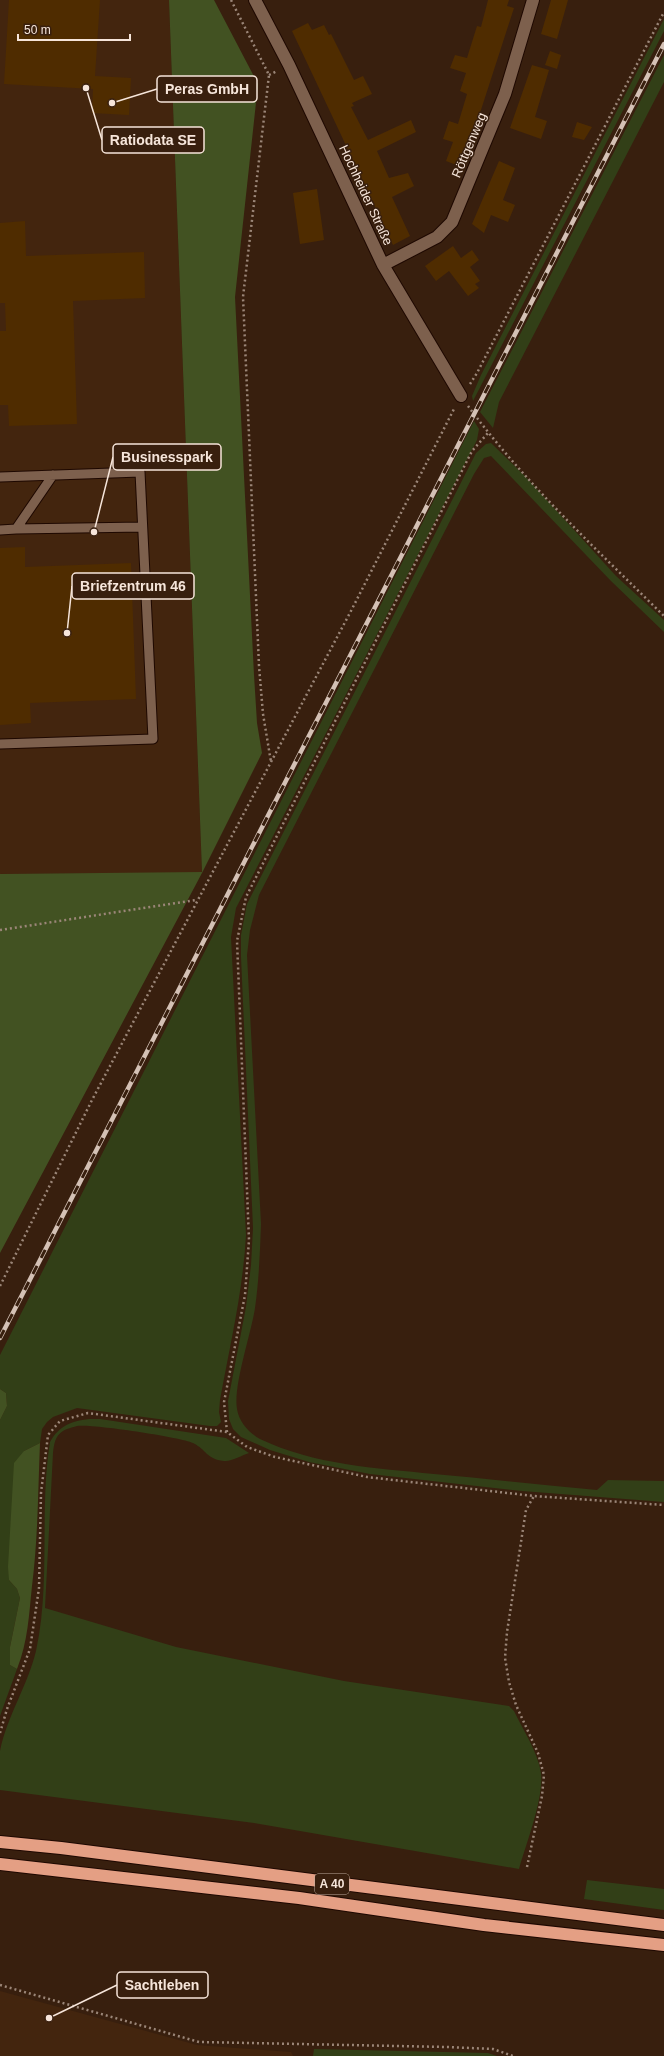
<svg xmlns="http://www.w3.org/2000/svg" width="664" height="2056" font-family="Helvetica,sans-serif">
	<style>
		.built { fill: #43250e }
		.green { fill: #323f17 }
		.forest { fill: #425222 }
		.building { fill: #4f2c00 }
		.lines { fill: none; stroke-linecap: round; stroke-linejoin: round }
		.lane-casing { stroke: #1e0800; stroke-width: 11 }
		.street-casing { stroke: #1e0800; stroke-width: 14 }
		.highway-casing { stroke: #1e0800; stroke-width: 14 }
		.path { stroke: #9b8678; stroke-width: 2.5; stroke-dasharray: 2 3; stroke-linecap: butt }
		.lane { stroke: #7d604d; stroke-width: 9 }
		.street { stroke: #7d604d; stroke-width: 12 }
		.highway { stroke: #e49f84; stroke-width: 12 }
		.rail-casing { stroke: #d4c1b5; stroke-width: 4.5 }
		.rail { stroke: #381f0e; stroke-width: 3; stroke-dasharray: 9; stroke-linecap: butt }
		.labels { text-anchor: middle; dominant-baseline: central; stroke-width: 3; stroke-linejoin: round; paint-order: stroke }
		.shield { fill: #381f0e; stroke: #bdaa9d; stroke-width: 1 }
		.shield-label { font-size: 12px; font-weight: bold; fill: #f6e5da }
		.street-label { font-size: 13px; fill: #f6e5da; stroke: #381f0e }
		.leader { fill: none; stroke: #f6e5da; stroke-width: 1.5 }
		.callout-dot { fill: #f6e5da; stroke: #381f0e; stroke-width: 1.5 }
		.callout { fill: #381f0e; stroke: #f6e5da; stroke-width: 1.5 }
		.callout-label { font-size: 14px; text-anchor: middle; font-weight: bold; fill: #f6e5da }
	</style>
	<rect width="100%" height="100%" fill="#381f0e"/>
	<path class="built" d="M0 0H169L202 873 0 874Z
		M0 1991 197 2045 291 2052 293 2056H0Z"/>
	<path class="green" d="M664 19V31L473 401 472 396 481 375Z
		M664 55V82L499 402 493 428 480 412Z
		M474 421 479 429 477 440 236 908 231 937 246 1235C243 1291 230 1345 220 1400L219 1412 221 1422 217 1426H210L77 1408 53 1417 47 1422 42 1429 40 1443 24 1451 9 1580 17 1589 20 1598 10 1647V1665L17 1669 0 1716V1420L7 1406 6 1393 0 1389V1355Z
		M491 443 524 475 616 576 664 620V632L611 581 491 456 484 458 474 474 259 895 250 930 247 955 261 1224C260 1252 259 1280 255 1308 251 1334 233 1386 237 1409 239 1422 249 1433 260 1439 314 1465 376 1468 434 1474 489 1479 543 1485 597 1490L608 1480 664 1481V1502L522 1491 370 1474 309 1462 270 1450 241 1437 233 1429 229 1419 228 1401 246 1307 251 1265 253 1228 241 957V935L247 904 476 453 486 444Z
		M89 1419H100L226 1438 249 1453C242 1455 231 1462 224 1461 206 1459 207 1450 193 1443 179 1437 93 1424 77 1426 73 1427 66 1429 63 1431 55 1436 54 1444 53 1453L45 1608 176 1647 344 1681 509 1706 514 1711C523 1730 538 1752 541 1773 544 1798 526 1844 519 1869L254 1823 0 1790C0 1777 0 1763 0 1751 7 1716 28 1685 36 1651 51 1583 39 1510 50 1442 59 1426 71 1421 89 1419Z
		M587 1880 664 1889V1910L584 1899Z
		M314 2049 488 2053 497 2056H313Z"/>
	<path class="forest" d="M169 0H214L258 84 235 297 254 675 257 723 262 753 202 873 0 1253V874L202 872Z
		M0 1389 6 1393 7 1406 0 1420Z
		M40 1443C38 1491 38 1539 32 1586 29 1614 28 1642 17 1669L10 1665V1647L20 1598 17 1589 9 1580 8 1567 14 1463 24 1451Z"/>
	<path class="building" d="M9 0H100L95 76 131 78 129 115 92 113 93 89 4 84Z
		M488 0H509L507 6 514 8 480 113 459 166 446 161 453 142 443 139 449 121 458 124 467 94 460 91 466 73 450 68 455 55 467 58 477 26 481 27Z
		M551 0H568L557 39 541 34Z
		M308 23 312 30 324 25 329 35 331 34 354 80 363 76 372 94 352 103 354 106 351 107 368 140 411 120 416 132 377 151 389 178 408 173 414 186 392 197 410 236 393 245 292 31Z
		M550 51 561 55 557 69 545 65Z
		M532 65 549 70 535 117 547 121 541 139 510 128Z
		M577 122 592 127 584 140 572 137Z
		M499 161 515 168 503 200 515 205 508 222 491 215 484 233 472 224Z
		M317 189 324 240 300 244 293 193Z
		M25 221 26 256 144 252 145 298 73 301 77 424 9 426 8 405H0V331H6L5 303H0V223Z
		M453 246 461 258 472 250 479 260 470 267 480 281 475 284 479 288 468 296 449 271 436 281 425 266Z
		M25 547V567L131 563 136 699 30 703 31 723 0 725V548Z"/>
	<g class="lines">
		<g class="lane-casing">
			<path id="lane" d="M0 477 140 472 153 739 0 744
				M16 529 142 527
				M0 530 16 529 53 475"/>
		</g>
		<g class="street-casing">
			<path id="street" d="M255 0 289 65 383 265 461 396
				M383 265 437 237 452 222 505 94 533 0"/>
		</g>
		<g class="highway-casing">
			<path id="highway" d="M0 1842 61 1848 664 1925
				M0 1864 299 1898 484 1925 664 1945"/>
		</g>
		<path class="path" d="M231 0 269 75 243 297 259 666 263 714 271 762
			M269 75 277 71
			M470 384 477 373 664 12
			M468 406C525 483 596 549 664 616
			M0 930 196 900
			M0 1286 92 1100 352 609 455 407
			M227 1432 224 1402 245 1295 249 1240 237 941 246 897 472 451 488 433
			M0 1733 7 1709 30 1649 39 1588 41 1493 48 1435 60 1421 88 1413 227 1432 247 1447 275 1457 367 1477 534 1496 664 1505
			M527 1867 542 1796 544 1775 538 1753 516 1705 509 1682 505 1658 507 1632 526 1510 534 1496
			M0 1985 199 2042 447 2047 493 2049 513 2056"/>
		<use href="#lane" class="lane"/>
		<use href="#street" class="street"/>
		<use href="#highway" class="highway"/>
		<g class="rail-casing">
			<path id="rail" d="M0 1338 664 44"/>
		</g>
		<use href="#rail" class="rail"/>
	</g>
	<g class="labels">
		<rect class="shield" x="315" y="1874" width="34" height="20" rx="3"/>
		<g class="shield-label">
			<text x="332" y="1884">A 40</text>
		</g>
		<g class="street-label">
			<text transform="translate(469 145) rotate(-67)">Röttgenweg</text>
			<text transform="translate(366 195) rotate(65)">Hochheider Straße</text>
		</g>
	</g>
	<path class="leader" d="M112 103L157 89M86 88L102 140M94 532L113 457M67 633L72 586M49 2018L117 1985"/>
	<g class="callout-dot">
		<circle cx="112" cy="103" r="4"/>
		<circle cx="86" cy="88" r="4"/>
		<circle cx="94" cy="532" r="4"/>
		<circle cx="67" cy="633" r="4"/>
		<circle cx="49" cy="2018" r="4"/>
	</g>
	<g class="callout">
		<rect x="157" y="76" width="100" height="26" rx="4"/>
		<rect x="102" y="127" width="102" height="26" rx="4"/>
		<rect x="113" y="444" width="108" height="26" rx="4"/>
		<rect x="72" y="573" width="122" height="26" rx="4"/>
		<rect x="117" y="1972" width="91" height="26" rx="4"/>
	</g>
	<g class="callout-label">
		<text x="207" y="94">Peras GmbH</text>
		<text x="153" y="145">Ratiodata SE</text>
		<text x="167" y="462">Businesspark</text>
		<text x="133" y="591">Briefzentrum 46</text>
		<text x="162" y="1990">Sachtleben</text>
	</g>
	<path d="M18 34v6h112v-6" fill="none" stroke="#f6e5da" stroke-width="2"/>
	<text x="24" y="34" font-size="12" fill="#f6e5da" stroke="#381f0e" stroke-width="3" paint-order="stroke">50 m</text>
</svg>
